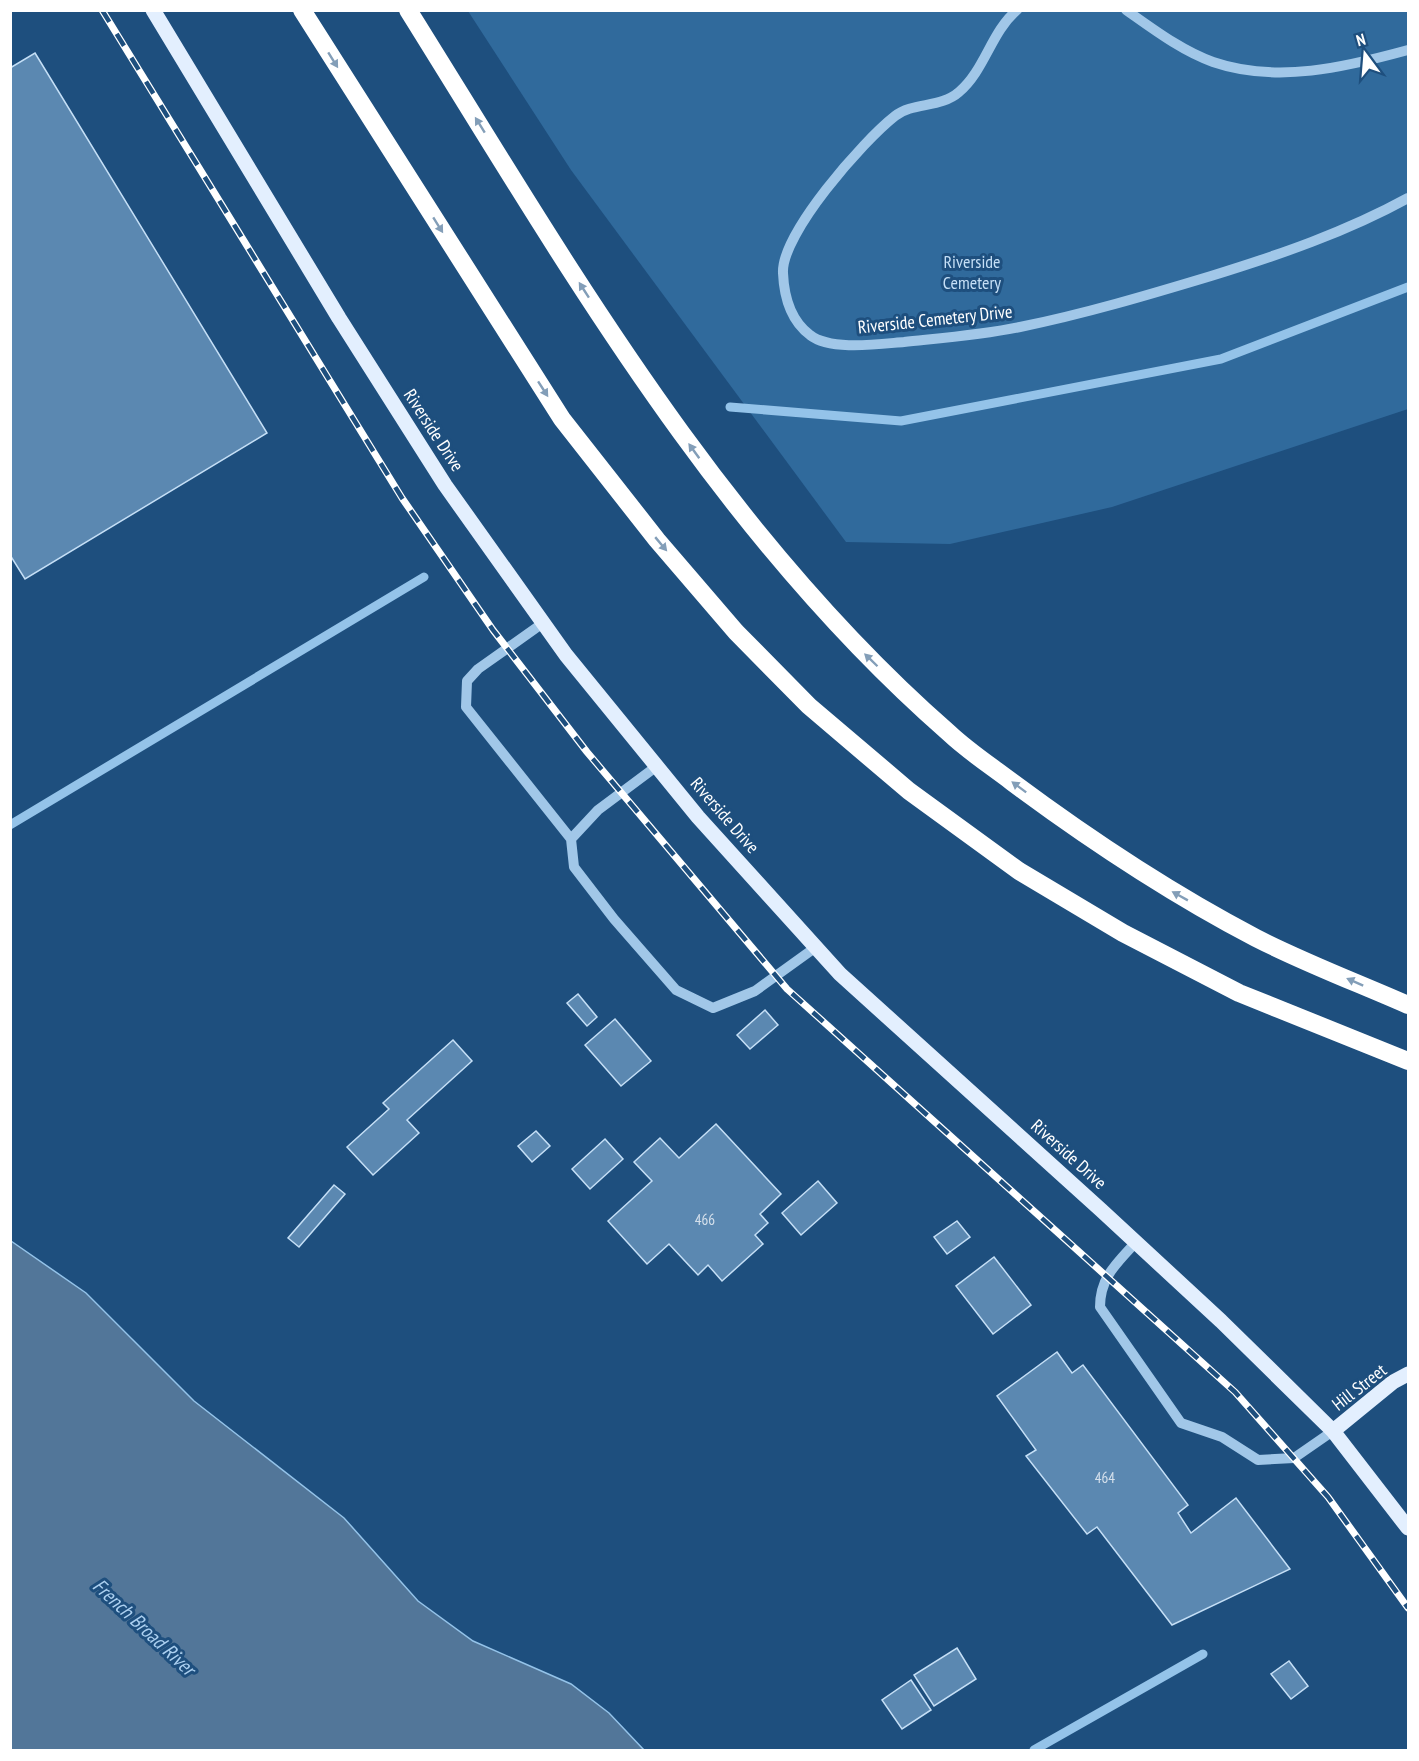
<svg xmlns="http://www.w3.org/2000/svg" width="1419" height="1761" font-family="'PT Sans Narrow',sans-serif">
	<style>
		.green { fill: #306a9c }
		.water { fill: #527699; stroke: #94c3e9; stroke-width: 1.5 }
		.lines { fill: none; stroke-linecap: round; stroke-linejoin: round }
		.stream { stroke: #94c3e9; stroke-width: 9 }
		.building { fill: #5b88b1; stroke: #c5dff6; stroke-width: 1.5 }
		.minor { stroke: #a1c7e8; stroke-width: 10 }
		.major { stroke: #e3effe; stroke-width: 15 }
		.highway { stroke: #fff; stroke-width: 18 }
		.rail-casing { stroke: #fff; stroke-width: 7 }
		.rail { stroke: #1e4f7e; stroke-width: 4.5; stroke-dasharray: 14; stroke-linecap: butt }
		.oneway { fill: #839eb8 }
		.labels { text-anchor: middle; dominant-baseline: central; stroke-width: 6; stroke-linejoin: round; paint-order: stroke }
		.number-label { font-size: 15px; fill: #d6e1ec }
		.park-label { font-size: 18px; fill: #c5dff6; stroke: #1e4f7e }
		.street-label { font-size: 18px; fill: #fff; stroke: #1e4f7e }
		.water-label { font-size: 20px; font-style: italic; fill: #acd0f0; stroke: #1e4f7e }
	</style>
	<rect width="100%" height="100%" fill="#1e4f7e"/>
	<path class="green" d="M468 11H1408V409L1112 507 950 544 846 542 571 170Z"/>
	<path class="water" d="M11 1241 86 1293 194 1401 344 1518 418 1601 473 1641 571 1684 609 1713 644 1750H11Z"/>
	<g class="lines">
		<path class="stream" d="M730 407 901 421 1221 359 1408 287
			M10 825 424 577
			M1034 1750 1203 1654"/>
	</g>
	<path class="building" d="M35 53 267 433 25 579 10 555V68Z
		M578 994 597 1017 587 1026 567 1003Z
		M765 1010 778 1025 750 1049 737 1035Z
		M615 1019 651 1061 621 1086 585 1045Z
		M453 1040 472 1061 407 1120 419 1133 373 1175 347 1147 389 1109 383 1103Z
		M716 1124 781 1194 760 1214 768 1223 755 1235 763 1244 722 1281 708 1265 698 1275 669 1244 647 1264 608 1221 652 1181 634 1162 660 1138 679 1158Z
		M536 1131 550 1146 532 1162 518 1146Z
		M605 1139 623 1159 590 1189 572 1169Z
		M818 1181 837 1203 801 1235 782 1213Z
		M334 1185 345 1194 299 1247 288 1238Z
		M957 1221 970 1237 947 1254 934 1237Z
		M994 1257 1031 1305 993 1334 956 1286Z
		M1057 1352 1072 1373 1083 1365 1188 1505 1178 1513 1191 1533 1236 1498 1290 1569 1172 1625 1097 1527 1087 1534 1026 1456 1036 1450 997 1396Z
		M957 1648 976 1679 934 1706 914 1675Z
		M1289 1661 1308 1686 1291 1699 1271 1674Z
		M911 1680 931 1710 902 1729 882 1700Z"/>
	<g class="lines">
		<path class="minor" d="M1017 10C991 32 985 70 959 92 941 108 913 102 895 116 863 141 781 234 783 273 784 296 790 320 810 335 830 351 879 344 904 342 942 338 982 335 1020 327 1084 314 1148 295 1211 276 1279 255 1346 232 1408 198
			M1126 10C1153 29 1182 51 1213 62 1277 84 1346 67 1408 50
			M543 623 478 669 467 681 466 707 571 839 574 867 614 919 676 990 713 1008 755 991 816 947
			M571 839 598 810 657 766
			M1136 1242C1117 1263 1100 1277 1100 1307L1181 1423 1222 1437 1258 1460 1294 1458 1333 1431"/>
		<path class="major" d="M153 10 339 318 445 485 566 655 698 817 840 974 1101 1210 1221 1321 1333 1431 1408 1528
			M1333 1431 1393 1382 1408 1374"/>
		<path class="highway" d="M302 10 562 419 657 540 736 632 809 706 909 791 1019 871 1123 933 1239 993 1408 1061
			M408 10C568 266 719 532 949 733 968 751 991 766 1012 782 1090 840 1170 893 1256 938 1305 963 1358 983 1408 1005"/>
		<g class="rail-casing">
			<path id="rail" d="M102 10 402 498 493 630 587 752 787 989 1235 1392 1328 1497 1408 1608"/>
		</g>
		<use href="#rail" class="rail"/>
	</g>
	<defs><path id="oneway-solid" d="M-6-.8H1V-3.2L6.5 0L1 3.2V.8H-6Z" transform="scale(1.5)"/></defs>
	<g class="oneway">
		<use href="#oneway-solid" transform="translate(333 60) rotate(58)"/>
		<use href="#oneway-solid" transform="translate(480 125) rotate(-122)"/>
		<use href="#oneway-solid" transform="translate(438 225) rotate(58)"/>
		<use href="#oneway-solid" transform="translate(584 290) rotate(-123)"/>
		<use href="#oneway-solid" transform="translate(543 389) rotate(57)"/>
		<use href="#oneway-solid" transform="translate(694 451) rotate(-126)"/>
		<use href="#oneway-solid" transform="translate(661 544) rotate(50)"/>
		<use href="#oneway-solid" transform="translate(871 660) rotate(-136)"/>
		<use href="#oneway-solid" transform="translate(1019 787) rotate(-143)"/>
		<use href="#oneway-solid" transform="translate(1180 896) rotate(-151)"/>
		<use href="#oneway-solid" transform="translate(1355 982) rotate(-156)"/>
	</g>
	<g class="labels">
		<g class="number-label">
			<text x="705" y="1219">466</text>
			<text x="1105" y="1477">464</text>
		</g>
		<g class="park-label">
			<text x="972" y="261">Riverside<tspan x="972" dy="21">Cemetery</tspan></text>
		</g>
		<g class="street-label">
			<text transform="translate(935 319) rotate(-6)">Riverside Cemetery Drive</text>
			<text transform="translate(434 430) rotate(57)">Riverside Drive</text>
			<text transform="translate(725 815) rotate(49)">Riverside Drive</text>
			<text transform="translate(1069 1154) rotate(42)">Riverside Drive</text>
			<text transform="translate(1359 1387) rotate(-38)">Hill Street</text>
		</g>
		<g class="water-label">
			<text transform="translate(144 1627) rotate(43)">French Broad River</text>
		</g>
	</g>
	<rect width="1419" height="1761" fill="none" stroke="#ffffff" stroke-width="24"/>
	<g transform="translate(1365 54) rotate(344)" stroke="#1e4f7e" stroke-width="4.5" paint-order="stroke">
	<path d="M0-4.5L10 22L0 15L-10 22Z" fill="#ffffff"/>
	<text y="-9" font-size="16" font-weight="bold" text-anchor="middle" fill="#ffffff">N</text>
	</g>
</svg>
